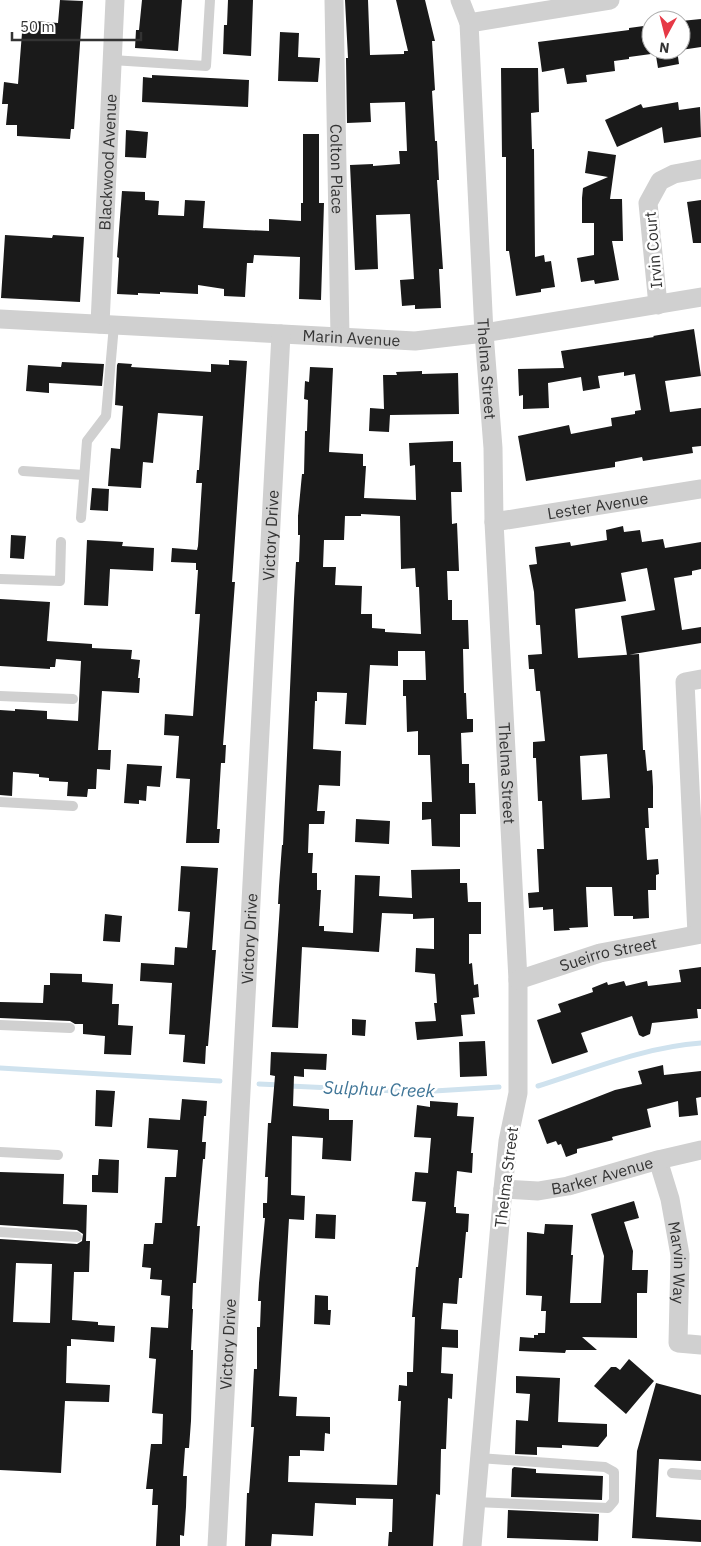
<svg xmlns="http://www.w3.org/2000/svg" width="701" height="1546" font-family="'IBM Plex Sans',sans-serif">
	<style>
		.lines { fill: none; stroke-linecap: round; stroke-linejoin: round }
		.stream { stroke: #cfe2ee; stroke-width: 5 }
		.building { fill: #1a1a1a; fill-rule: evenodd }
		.lane { stroke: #d0d0d0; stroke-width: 10 }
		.street { stroke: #d0d0d0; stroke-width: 19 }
		.labels { text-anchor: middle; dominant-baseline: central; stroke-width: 5; stroke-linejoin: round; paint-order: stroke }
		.street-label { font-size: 16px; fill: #333; stroke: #fff }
		.water-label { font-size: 18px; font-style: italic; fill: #3f7597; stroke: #fff }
	</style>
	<rect width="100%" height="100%" fill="#fff"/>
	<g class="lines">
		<path class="stream" d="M0 1068 220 1081
			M259 1084 281 1085
			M289 1086 418 1092 499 1087
			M538 1086C592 1069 645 1047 701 1043"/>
	</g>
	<path class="building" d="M60 0 83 1 74 129H71L70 139 17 136V125H6L8 104H2L4 82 18 84 23 20 58 23Z
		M142 0H182L178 51 135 48 136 30H139Z
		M228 0H253L251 56 223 54 224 25H227Z
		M345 0H368L370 55 404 54V51H408L396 0H425L435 41H432L435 90 432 91 435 141H437L439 180H437L443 269H439L441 308 415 309V305L402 306 400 280 414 279 410 214 376 215 378 269 355 270 350 165 373 164V166L400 164 399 151H407L405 102 370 103 371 122 347 123 346 58H348Z
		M701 19V47L681 50V21Z
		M651 25V54L629 57V59L614 61 615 71 586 75 587 82 567 84 564 68 542 72 538 42 629 30V28Z
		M280 32 299 33 298 57 320 58 318 82 278 81Z
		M655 50H677L679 64 658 68Z
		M501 68H538L539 112 531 113 532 149H534L535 257 544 255 545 262 551 261 555 287 541 289V292L516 296 509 251H506V157H502Z
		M152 75 249 80 248 107 142 102 143 77 152 78Z
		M678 102 679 110 700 107 701 137 664 143 662 127 617 147 605 120 641 104 643 108Z
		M126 130 148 132 146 158 125 157Z
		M303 134H319V203H324L321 300 299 299 300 257 254 255 253 263H247L245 297 224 296V289L198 285V294L160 292V294L138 293V295L117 294 119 258 117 257 122 191 145 192V200L159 201 158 215 184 216 185 200 205 201 203 228 269 231V219L301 221V203H303Z
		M588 151 616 155 610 199H622L623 241H612L619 280 595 284 594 280 581 282 577 258 594 255V223H582V198L583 188 608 177 585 173Z
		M701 200V243H693L687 202Z
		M5 235 52 238 53 235 84 237 80 302 1 298Z
		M694 329 701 376 665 381 670 412 701 408V446L692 447 693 453 643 461 642 457 615 462V467L526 481 518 436 569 425 571 434 612 426 611 418 635 414V411L641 410 635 374 624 376V372L598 376 600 388 583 391 581 377 548 383 549 408 523 409V395L519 396 518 369 564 368 561 351 654 337 653 336Z
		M229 360 247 361 232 582H235L223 745H226L225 763H221L217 829H220L219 843H186L190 779 176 778 179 736 164 735 165 714 193 716 200 614H195L198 570H196V563L171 562 172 548 197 550 198 546 202 483H196L197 470H199L203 416 158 413 153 463 143 462 141 488 108 486 111 448 120 449 123 406 115 405 117 365 118 363 132 364 131 367 211 372V364L229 365Z
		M62 362 104 364 102 386 49 383V393L26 391 28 365 61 367Z
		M310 367 333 368 329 452 363 454V466H366L364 498 416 500 415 465 410 466 409 443 453 441V462H461L462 492H451L452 524 457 523 459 571H447L448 600H452V620H468L469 649H463L464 693H466L467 719H473V732L461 733 462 764H469V783H475L476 814H460V847L432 846 431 819 422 820V802H432L430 755H418V731L407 732 406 696H403V680H426L425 651H398V666L370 665 366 725 345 724 347 693 317 692V701H315L313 749 341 751 340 786 319 785 317 811H325L324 824H309L308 853H313L312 873H317V890H321L319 926H324V931L353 933 355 875 380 876 379 896 412 898 411 870 460 869V883H467L468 902H481V934H469V964L472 963 474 985 478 984 479 997 473 998 475 1014 461 1015 463 1036 417 1040 415 1022 436 1021 434 1003H437L435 974 415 972 416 948 434 949V918L413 919V914L382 913 379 952 302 947 298 1028 272 1027 280 904H278L279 886 282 845H283L294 599 296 562H299L300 535H298V516L302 474H304L305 431H307L308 400 304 399 305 381 309 382ZM361 514 400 516 401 569 415 568 416 587H419L421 634 385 632V629L372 628V614H361L362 586 335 585 336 567H323L324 540H344L345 516H361Z
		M422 371V374L458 373 459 414 390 415 389 432 369 431 370 408 384 409 383 375H397L396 372Z
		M92 488 109 489 108 511 90 510Z
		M623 526 624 532 640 530 642 542 663 539 665 548 701 542V569L692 571V575L674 578 682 630 701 627V643L627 655 621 616 655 610 647 568 621 573 626 601 575 609 578 658 639 654 643 750H645L647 771 652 770 653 787V808H648L649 828H645L647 860 658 859 659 874 656 875V890H648L649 918 633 919V916H614L612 887H586L588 927 569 928 570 930 554 931 553 909 543 910V907L529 908 528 893 539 892 537 849H544L542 801H538L536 758H533V742L545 741 540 691H536L534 669H529L528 655 542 654 540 625H536L534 592 529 565 537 564 535 547 570 542 571 546 607 540 606 530ZM607 754 610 798 582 800 580 756Z
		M11 535 26 536 24 559 10 558Z
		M87 540 123 542 122 546 154 548 153 571 110 569 108 606 84 605Z
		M0 599 50 602 47 641 92 644V648L132 650 131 659 140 660 138 678H140L139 693 102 691 98 750H111L110 770 97 769 96 789H88L87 797 67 796 68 782 49 781V778L39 777V774L13 772 12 796 0 795V710L15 711V709L47 711V719L78 721 81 661 56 659 55 667H50V669L0 666Z
		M127 764 162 766 160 787 147 786 146 801 139 800V804L124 803Z
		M356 819 390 821 389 844 355 842Z
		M181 866 218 868 212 950H216L208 1046H206L205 1064 183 1062 185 1035 169 1034 172 983 140 981 141 963 174 965 175 947 187 948 190 912 178 911Z
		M105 914 122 916 120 942 103 941Z
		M701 967V1009H697L698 1018 652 1023 650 1034 643 1037 639 1035 632 1016 581 1033 588 1052 552 1064 537 1020 561 1012 558 1004 593 992 592 988 607 982 608 985 624 981 626 986 647 981 648 986 681 982 679 970Z
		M50 973 82 974V982L113 984 112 1004H119L118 1025 133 1026 131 1055 104 1054 105 1036 83 1034V1024H75L70 1021 0 1018V1002L43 1003 44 985H50Z
		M352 1019 366 1020 365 1036 352 1035Z
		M485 1041 487 1076 460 1077 459 1042Z
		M271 1052 327 1054 326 1070 304 1069V1077L294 1076 293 1106 329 1109V1120H353L351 1161 322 1159 323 1138 292 1136 291 1195 305 1196 304 1220 289 1219 279 1396 297 1397 296 1416 330 1417V1434L325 1433 324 1451 300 1450V1456H289L288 1482 397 1485 401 1401H398L399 1385 407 1386V1372H413L415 1317H412L416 1267H418L426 1202 412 1201 415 1172 428 1173 431 1138 414 1137 417 1105 430 1107V1101L458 1103 457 1116 474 1117 471 1153H473L472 1173 457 1171 454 1207H456V1213L469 1214 468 1232H466L462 1278H459L457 1304 443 1303 441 1329 458 1330V1348L442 1347 441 1373 453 1374 452 1399 448 1398 446 1449H441L440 1495 436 1494 433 1546H388L389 1532H392L393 1499 356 1498V1505L315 1503 313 1536 272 1534 271 1546H245L247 1493H249L254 1427H251L254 1369H257V1327H260L261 1301H258L259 1283 265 1218H263V1203H267L268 1177H265L268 1123H271L275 1076 270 1075Z
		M663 1065 664 1075 701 1071V1097L696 1098 698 1115 679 1117 678 1101 647 1109 651 1127 612 1137 613 1140 577 1149V1153L566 1157 561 1144 558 1145 556 1141 547 1144 538 1120 615 1090 642 1084 638 1071Z
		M96 1090 115 1091 112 1127 95 1126Z
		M182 1099 207 1101 206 1116H204L202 1142H206L205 1159H203L197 1226H200L196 1283H193L192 1309H193L191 1350H193L191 1421 189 1448H185L183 1476H187L186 1507 184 1536 180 1535V1546H156L158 1505H152L153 1489H146L151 1444H162L163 1414 152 1413 156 1359 149 1358 151 1327 168 1328 170 1296 161 1295 162 1280 150 1279 151 1268 142 1267 144 1244H153L155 1223H162L165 1177H176L178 1150 147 1148 149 1118 180 1120Z
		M99 1159 119 1160 118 1193 92 1192V1175H98Z
		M0 1172 64 1174 63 1204 87 1205 86 1241H90L89 1272H74L72 1320 98 1322V1325L115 1326 114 1342 71 1339V1346H67L66 1383 110 1385 109 1402 65 1401 61 1473 0 1470V1239L77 1244 82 1241 83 1234 77 1230 0 1225ZM16 1263 52 1264 50 1323 13 1322Z
		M634 1201 639 1218 624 1222 633 1251 632 1270H648L647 1293H637V1338L582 1337 597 1350H566L565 1353 519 1351 520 1337 534 1338V1335H538V1333H545L546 1311H541L542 1296 526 1295 527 1232 544 1234 545 1224 573 1225 571 1255H573L570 1303H601L604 1256 591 1214Z
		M316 1214 336 1215 335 1239 315 1238Z
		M315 1295 328 1296V1310H331L330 1325 314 1324Z
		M629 1359 654 1381 626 1414 594 1386 611 1367H616L620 1370Z
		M516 1376 560 1378 558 1422 607 1424V1436L598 1447 562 1445V1448L537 1447V1455L515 1454 516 1420 528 1421 530 1394 516 1393Z
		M656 1383 701 1395V1461L659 1459 656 1517 701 1520V1542L632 1538 637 1451Z
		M514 1467 536 1469V1473L603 1476 602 1500 511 1497 512 1469Z
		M508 1510 599 1514 598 1541 507 1538Z"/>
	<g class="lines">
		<path class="lane" d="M112 60 206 66 210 0
			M23 471 84 475
			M81 518 87 441 106 416 114 325
			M0 579 60 581 61 542
			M0 696 73 699
			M0 802 73 806
			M0 1025 70 1028
			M0 1152 58 1155
			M0 1232 77 1237
			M672 1473 701 1475
			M475 1502 608 1508 614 1501V1472L605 1467 479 1458"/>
		<g class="street">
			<path id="s1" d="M334 0 340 337"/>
			<path id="s2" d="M460 0 469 23 484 333 493 448 494 522 518 980V1093L508 1141 503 1189 472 1546"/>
			<path d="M469 23 610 0"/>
			<path d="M658 305 648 203 660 181 674 174 701 169"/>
			<path id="s3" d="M0 319 415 341 484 333 701 297"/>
			<path id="s4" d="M100 324 115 0"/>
			<path id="s5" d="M494 522 701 489"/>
			<path d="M697 934 685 682 701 679"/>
			<path id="s6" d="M518 980 600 953 701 934"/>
			<path id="s7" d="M658 1160 670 1199 680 1255 678 1343 701 1345"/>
			<path id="s8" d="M503 1189 538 1191 568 1186 658 1160 701 1150"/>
			<path id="s9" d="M217 1546 281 334"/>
		</g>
	</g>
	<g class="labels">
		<g class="street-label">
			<text stroke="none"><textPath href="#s4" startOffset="162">Blackwood Avenue</textPath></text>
			<text stroke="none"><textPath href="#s1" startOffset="169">Colton Place</textPath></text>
			<text transform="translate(653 250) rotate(-95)">Irvin Court</text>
			<text stroke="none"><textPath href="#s3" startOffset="352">Marin Avenue</textPath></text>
			<text stroke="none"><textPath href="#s2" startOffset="371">Thelma Street</textPath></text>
			<text stroke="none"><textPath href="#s5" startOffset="105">Lester Avenue</textPath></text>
			<text stroke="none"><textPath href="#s9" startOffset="1012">Victory Drive</textPath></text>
			<text stroke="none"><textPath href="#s2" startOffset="776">Thelma Street</textPath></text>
			<text stroke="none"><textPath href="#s9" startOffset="608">Victory Drive</textPath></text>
			<text stroke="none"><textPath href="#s6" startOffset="94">Sueirro Street</textPath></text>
			<text stroke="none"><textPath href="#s8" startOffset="101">Barker Avenue</textPath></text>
			<text transform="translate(506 1177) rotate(-83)">Thelma Street</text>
			<text stroke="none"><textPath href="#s7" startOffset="105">Marvin Way</textPath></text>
			<text stroke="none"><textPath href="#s9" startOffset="202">Victory Drive</textPath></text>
		</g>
		<g class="water-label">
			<text transform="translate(379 1089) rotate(2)">Sulphur Creek</text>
		</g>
	</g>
	<g transform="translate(666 35) rotate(187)"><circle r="24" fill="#ffffff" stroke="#adadad"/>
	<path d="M0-4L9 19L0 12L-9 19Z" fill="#e63946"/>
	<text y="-8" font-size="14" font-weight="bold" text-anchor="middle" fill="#333333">N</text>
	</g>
	<path d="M12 32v8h129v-8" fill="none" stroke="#333333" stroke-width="2.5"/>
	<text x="20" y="32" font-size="15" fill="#333333" stroke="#ffffff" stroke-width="4" paint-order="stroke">50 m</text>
</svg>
